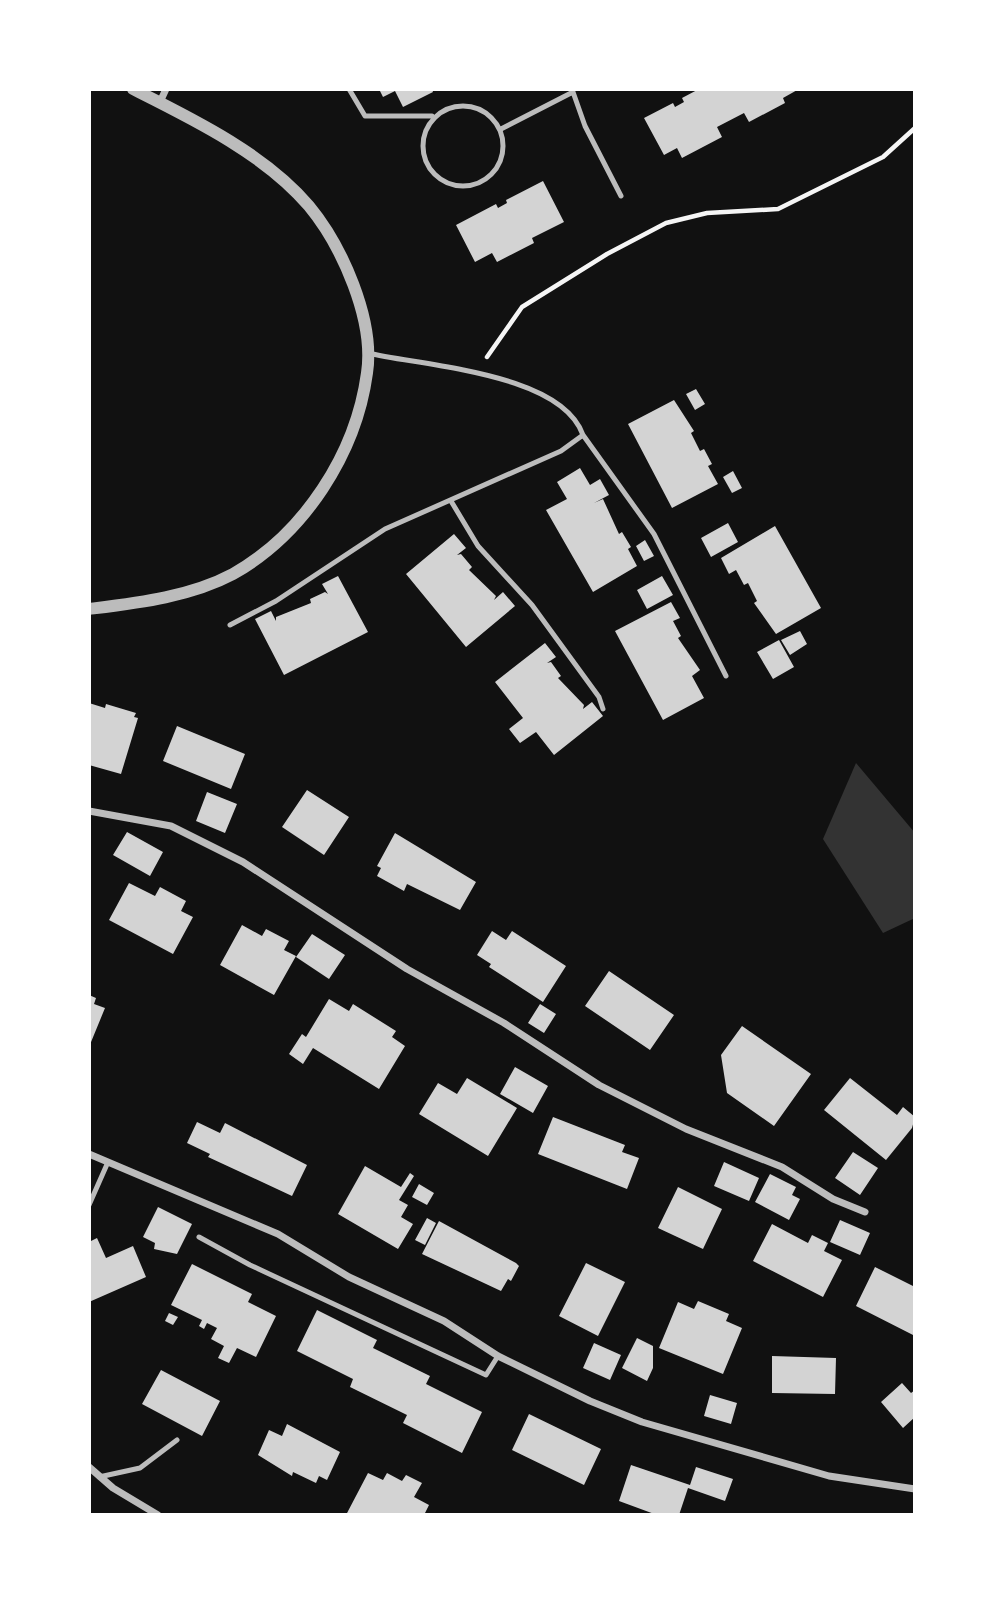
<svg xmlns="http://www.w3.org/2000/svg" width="1004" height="1604" font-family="'PT Serif',serif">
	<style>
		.water { fill: #333 }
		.building { fill: #d3d3d3 }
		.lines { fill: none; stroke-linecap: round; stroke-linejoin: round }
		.path { stroke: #f5f5f5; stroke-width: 4.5 }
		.service { stroke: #bcbcbc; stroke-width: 5 }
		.minor { stroke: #bcbcbc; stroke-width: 7 }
		.tertiary { stroke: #bcbcbc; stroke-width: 12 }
	</style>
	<rect width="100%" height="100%" fill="#111"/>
	<path class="water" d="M856 763 915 833V918L883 933 823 839Z"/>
	<path class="building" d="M379 89H432L433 92 403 107 395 91 383 97Z
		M699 89H799L783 98 785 103 749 122 744 113 717 127 722 137 682 158 677 148 664 155 644 118 673 103 675 107 684 102 682 98Z
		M543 181 564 222 532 238 534 243 497 262 492 253 475 262 456 225 496 204 498 208 507 203 506 200Z
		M696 389 705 404 695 410 686 394Z
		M674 400 694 431 691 433 700 451 704 449 712 464 708 466 718 484 672 508 628 424Z
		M580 468 590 485 600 479 609 495 594 503 603 499 619 534 622 532 631 547 628 549 637 566 593 592 546 510 567 499 557 482Z
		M733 471 742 488 732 493 723 477Z
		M728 523 738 542 711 557 701 538Z
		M775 526 821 608 776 634 754 603 757 601 748 583 744 585 736 570 729 574 721 558Z
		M454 534 466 548 457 555 461 554 472 567 469 570 496 596 494 600 503 592 515 606 466 647 406 574Z
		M645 540 654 556 644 561 636 546Z
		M338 576 368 632 284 675 255 619 271 611 276 621V617L311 603 310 599 325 592 328 594 322 584Z
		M662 576 673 595 647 609 637 590Z
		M671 602 680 618 673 621 681 636 678 638 700 670 692 676 704 698 663 720 615 631Z
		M800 631 807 644 790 655 781 640Z
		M779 640 794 667 773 679 757 652Z
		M545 643 556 657 547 663 551 662 561 676 558 678 584 705 583 709 592 702 603 716 554 755 536 732 520 743 509 729 523 718 495 682Z
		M89 703 105 708 106 704 136 713 134 717 138 718 121 774 89 765Z
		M177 726 245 754 231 789 163 761Z
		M307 790 349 817 324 855 282 827Z
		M207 792 237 804 225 833 196 821Z
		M127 832 163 852 150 876 113 855Z
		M395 833 476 882 460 910 407 884 404 891 377 876 381 868 377 866Z
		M129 883 155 896 160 887 186 901 181 911 193 917 173 954 109 920Z
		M242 925 262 936 266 929 289 941 284 950 296 956 274 995 220 965Z
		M492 931 506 940 512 931 566 966 543 1002 489 967 491 964 477 955Z
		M312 934 345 955 329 979 296 957Z
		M609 971 674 1015 650 1050 585 1006Z
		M89 995 96 998 94 1004 105 1008 89 1047Z
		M329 999 349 1011 353 1004 396 1031 392 1037 405 1046 379 1089 313 1048 303 1064 289 1054 302 1034 306 1037Z
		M540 1004 556 1014 544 1033 528 1023Z
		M742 1026 811 1074 774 1126 727 1093 721 1055Z
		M515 1067 548 1086 533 1113 500 1094Z
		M467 1078 517 1108 488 1156 419 1114 438 1083 457 1094Z
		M850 1078 897 1115 903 1107 915 1117 912 1128 886 1160 824 1110Z
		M553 1117 625 1145 622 1152 639 1158 627 1189 538 1154Z
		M197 1122 220 1133 225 1123 307 1165 292 1196 208 1157 210 1154 187 1143Z
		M853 1152 878 1168 860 1195 835 1178Z
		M724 1162 759 1178 749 1201 714 1186Z
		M365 1166 401 1187 410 1173 414 1176 399 1200 408 1205 401 1217 413 1224 398 1249 338 1214Z
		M770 1174 796 1187 792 1195 800 1199 789 1220 755 1202Z
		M419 1184 434 1193 427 1205 412 1197Z
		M678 1187 722 1209 703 1249 658 1228Z
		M158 1207 192 1224 177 1254 154 1249 155 1243 143 1237Z
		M427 1218 436 1223 425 1245 415 1240Z
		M840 1220 870 1233 860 1255 830 1242Z
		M439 1221 516 1263 519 1266 511 1281 508 1279 501 1291 422 1254Z
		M772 1224 808 1243 812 1235 828 1243 824 1251 842 1260 823 1297 753 1261Z
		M97 1238 106 1258 133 1246 146 1277 89 1302V1242Z
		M586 1263 625 1282 598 1336 559 1316Z
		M192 1264 252 1294 248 1302 276 1316 256 1357 237 1348 229 1363 218 1358 224 1346 211 1339 217 1328 207 1323 204 1329 199 1326 202 1320 171 1305Z
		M875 1267 915 1287V1336L856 1306Z
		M698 1301 729 1314 726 1321 742 1328 723 1374 659 1348 678 1302 694 1309Z
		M317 1310 377 1340 373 1348 430 1376 426 1384 482 1412 462 1453 403 1423 407 1415 350 1387 353 1379 297 1351Z
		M169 1313 178 1317 173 1325 165 1321Z
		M637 1338 653 1346V1368L647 1381 622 1368Z
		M594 1343 621 1355 610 1380 583 1368Z
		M772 1356 836 1358 835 1394 772 1393Z
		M161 1370 220 1401 202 1436 142 1404Z
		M902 1383 911 1393 915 1390V1417L903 1428 881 1402Z
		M710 1395 737 1403 731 1424 704 1416Z
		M529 1414 601 1449 584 1485 512 1450Z
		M287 1424 340 1452 327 1480 319 1476 316 1483 293 1472 292 1476 258 1455 269 1430 282 1436Z
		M631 1465 690 1485 696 1467 733 1479 725 1501 688 1488 679 1515H657L619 1501Z
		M368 1473 383 1480 387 1473 402 1481 406 1475 422 1483 414 1497 429 1505 424 1515H346Z"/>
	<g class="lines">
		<path class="path" d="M487 357 522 307 607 254 666 223 707 213 778 209 883 157 915 128"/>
		<path class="service" d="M349 89 365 116H432
			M573 92 585 126 621 196
			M423 146a40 40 0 1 1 80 0a40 40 0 1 1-80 0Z
			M501 129 573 92
			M583 435 654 534 726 676
			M451 501 478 546 532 605 599 697 603 709
			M230 625 276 601 385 529 561 451 583 435C561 372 421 366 368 353
			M89 1205 108 1162
			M199 1237 250 1265 486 1375 498 1356
			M99 1477 140 1468 177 1440"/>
		<path class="minor" d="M160 102 166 89
			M89 811 171 826 243 862 407 969 504 1023 599 1085 686 1129 782 1167 833 1199 865 1212
			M89 1154 278 1234 349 1277 444 1321 498 1356 590 1401 642 1422 829 1476 915 1489
			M89 1467 113 1488 158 1515"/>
		<path class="tertiary" d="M89 609C137 603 190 597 233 574 304 534 356 454 367 373 375 320 342 246 309 206 265 154 193 119 133 89"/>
	</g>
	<rect width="1004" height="1604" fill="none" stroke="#ffffff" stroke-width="182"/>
</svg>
